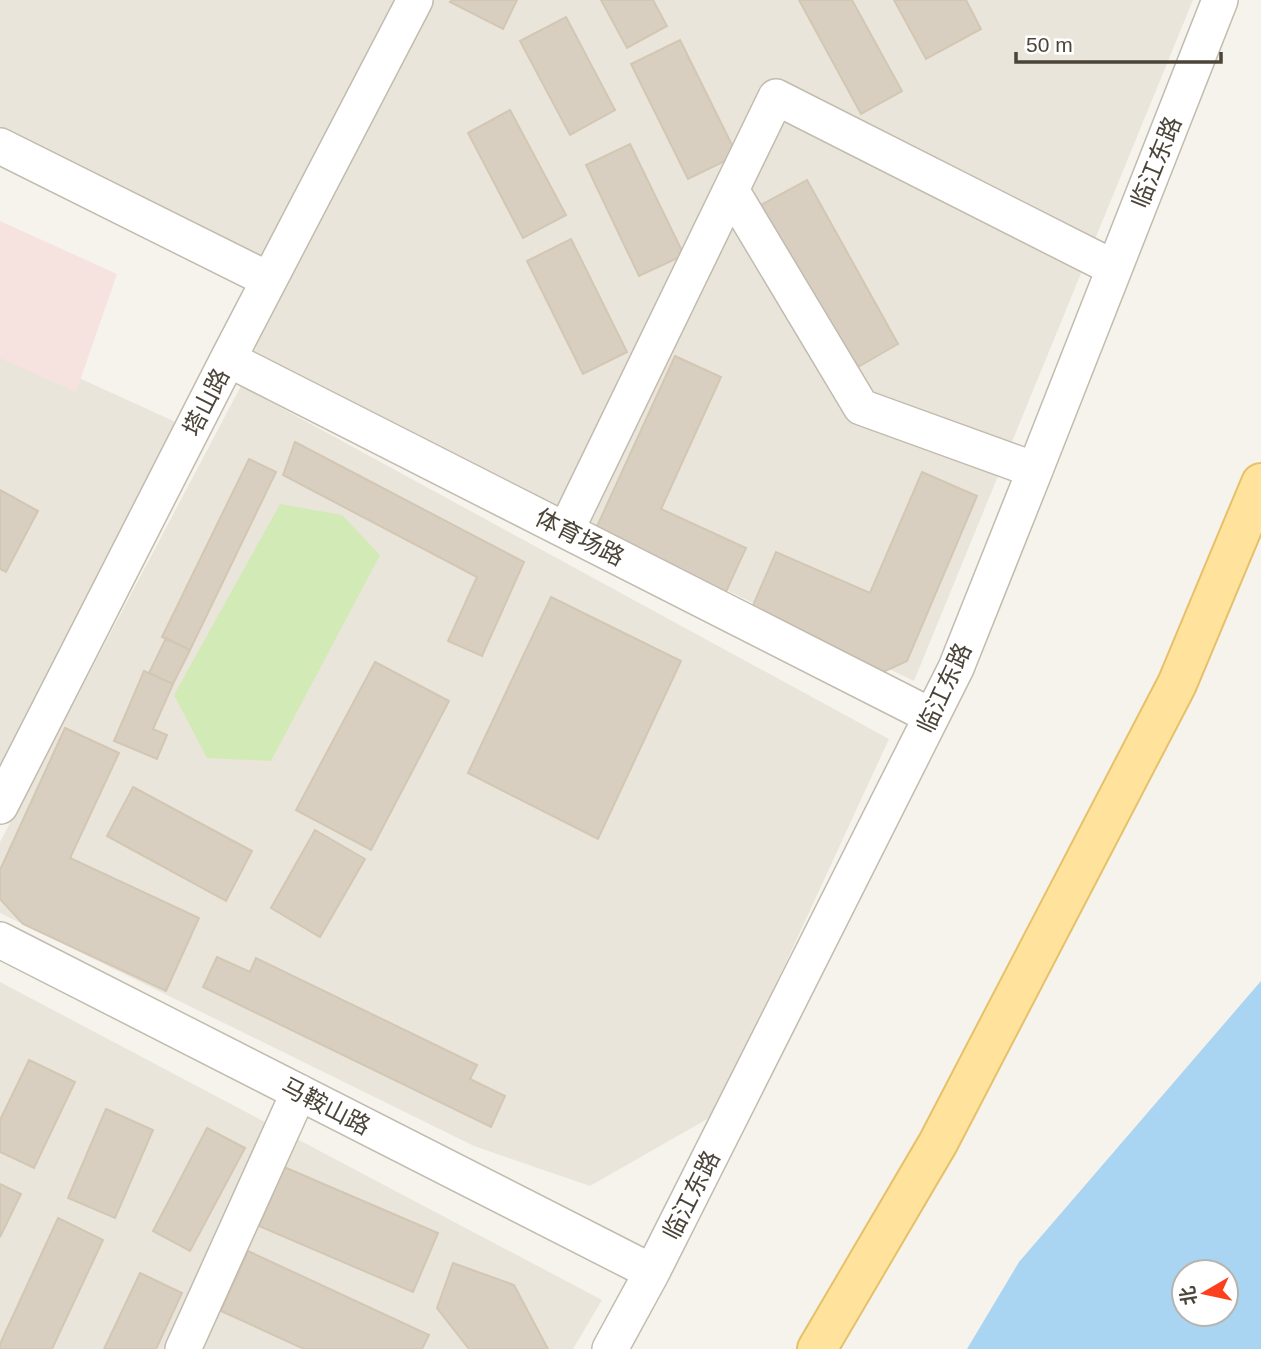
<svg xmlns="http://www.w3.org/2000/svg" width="1261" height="1349" font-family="Arial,'Noto Sans SC',sans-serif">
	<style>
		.residential { fill: #eae5da }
		.medical { fill: #f6e3e0 }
		.green { fill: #d2eab5 }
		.water { fill: #a9d4f2; fill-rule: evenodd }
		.building { fill: #d8cfc1; stroke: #d3c7b4; stroke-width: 2 }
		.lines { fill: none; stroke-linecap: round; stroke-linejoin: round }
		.minor-casing { stroke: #c2bbae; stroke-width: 38 }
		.major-casing { stroke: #e6c16a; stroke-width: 42 }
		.minor { stroke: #fff; stroke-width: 35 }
		.major { stroke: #ffe39c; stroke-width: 38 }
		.labels { text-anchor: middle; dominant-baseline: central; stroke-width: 5; stroke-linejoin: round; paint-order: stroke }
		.street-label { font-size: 24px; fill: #4b4439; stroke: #fff }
	</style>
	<rect width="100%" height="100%" fill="#f6f3ec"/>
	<path class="residential" d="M0 0H394L262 265 0 136Z
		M425 0H1193L914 681 245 356Z
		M0 342 180 424 0 769Z
		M241 386 889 739 716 1114 590 1186 474 1146 0 913V842Z
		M0 982 602 1300 573 1349H0Z"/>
	<path class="medical" d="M0 221 117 274 76 392 0 358Z"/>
	<path class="green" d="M280 504 342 515 380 555 271 761 207 758 174 695Z"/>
	<path class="water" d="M1261 981V1349H967L1019 1262ZM1184 1272H1226V1314H1184Z"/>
	<path class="building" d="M452 0H517L503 29 450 2Z
		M601 0H653L667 26 627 48Z
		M799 0H852L902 91 861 114Z
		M894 0H966L981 29 926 59Z
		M566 17 615 110 570 135 520 41Z
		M680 40 737 155 688 179 631 64Z
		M510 110 566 215 523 238 468 133Z
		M630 144 684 255 639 276 586 165Z
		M807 180 898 344 853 370 761 205Z
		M571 239 627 352 583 374 527 261Z
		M675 356 721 377 661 509 746 548 724 596 593 535Z
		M295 442 524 562 482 656 448 641 477 577 283 475Z
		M249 459 276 472 190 650 162 637Z
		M922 472 977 496 907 661 879 674 748 617 776 552 870 593Z
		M0 490 38 511 6 572 0 569Z
		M551 597 681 661 598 839 468 773Z
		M166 638 190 650 173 684 149 673Z
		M375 662 449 701 371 850 296 810Z
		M144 671 173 684 153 729 167 735 157 759 114 741Z
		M65 728 119 753 70 858 199 918 166 991 23 924 0 899V870Z
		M133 787 252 851 226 901 107 836Z
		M315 830 365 859 320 937 271 908Z
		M217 957 250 972 256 958 477 1065 470 1079 505 1096 491 1127 203 987Z
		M29 1060 75 1082 34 1168 0 1152V1120Z
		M106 1109 153 1130 115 1218 68 1198Z
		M207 1128 245 1148 190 1251 153 1231Z
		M284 1167 438 1233 413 1292 259 1226Z
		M0 1184 21 1194 0 1237Z
		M58 1218 103 1240 52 1349H0V1344Z
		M248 1251 429 1335 422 1349H304L221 1311Z
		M453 1263 514 1285 548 1349H469L437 1308Z
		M140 1273 182 1293 156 1349H104Z"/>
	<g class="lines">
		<g class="minor-casing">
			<path id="minor" d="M0 146 269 280
				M731 190 861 407 1035 470
				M228 359 931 716
				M566 530 776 97 1114 268
				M0 806 228 359 415 0
				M0 940 652 1272
				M183 1349 299 1092
				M610 1349 652 1272 956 668 1035 470 1220 0"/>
		</g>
		<g class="major-casing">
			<path id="major" d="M817 1349 938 1143 1177 684 1261 483"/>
		</g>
		<use href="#minor" class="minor"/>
		<use href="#major" class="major"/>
	</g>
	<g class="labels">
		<g class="street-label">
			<text transform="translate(1156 162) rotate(-68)">临江东路</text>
			<text transform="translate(206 402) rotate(-63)">塔山路</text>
			<text transform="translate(580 537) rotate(27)">体育场路</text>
			<text transform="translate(944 688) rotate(-65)">临江东路</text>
			<text transform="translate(326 1106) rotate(27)">马鞍山路</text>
			<text transform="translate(691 1195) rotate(-63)">临江东路</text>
		</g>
	</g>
	<g transform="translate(1205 1293) rotate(261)"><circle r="33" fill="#ffffff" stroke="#b7b4b0" stroke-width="2"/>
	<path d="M0-5L12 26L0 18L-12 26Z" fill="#fc3f1d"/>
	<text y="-10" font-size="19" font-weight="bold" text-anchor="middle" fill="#4b4439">北</text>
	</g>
	<path d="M1016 52v10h205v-10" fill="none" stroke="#4b4439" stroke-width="3.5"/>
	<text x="1026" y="52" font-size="21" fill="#4b4439" stroke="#ffffff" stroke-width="5" paint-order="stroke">50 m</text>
</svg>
